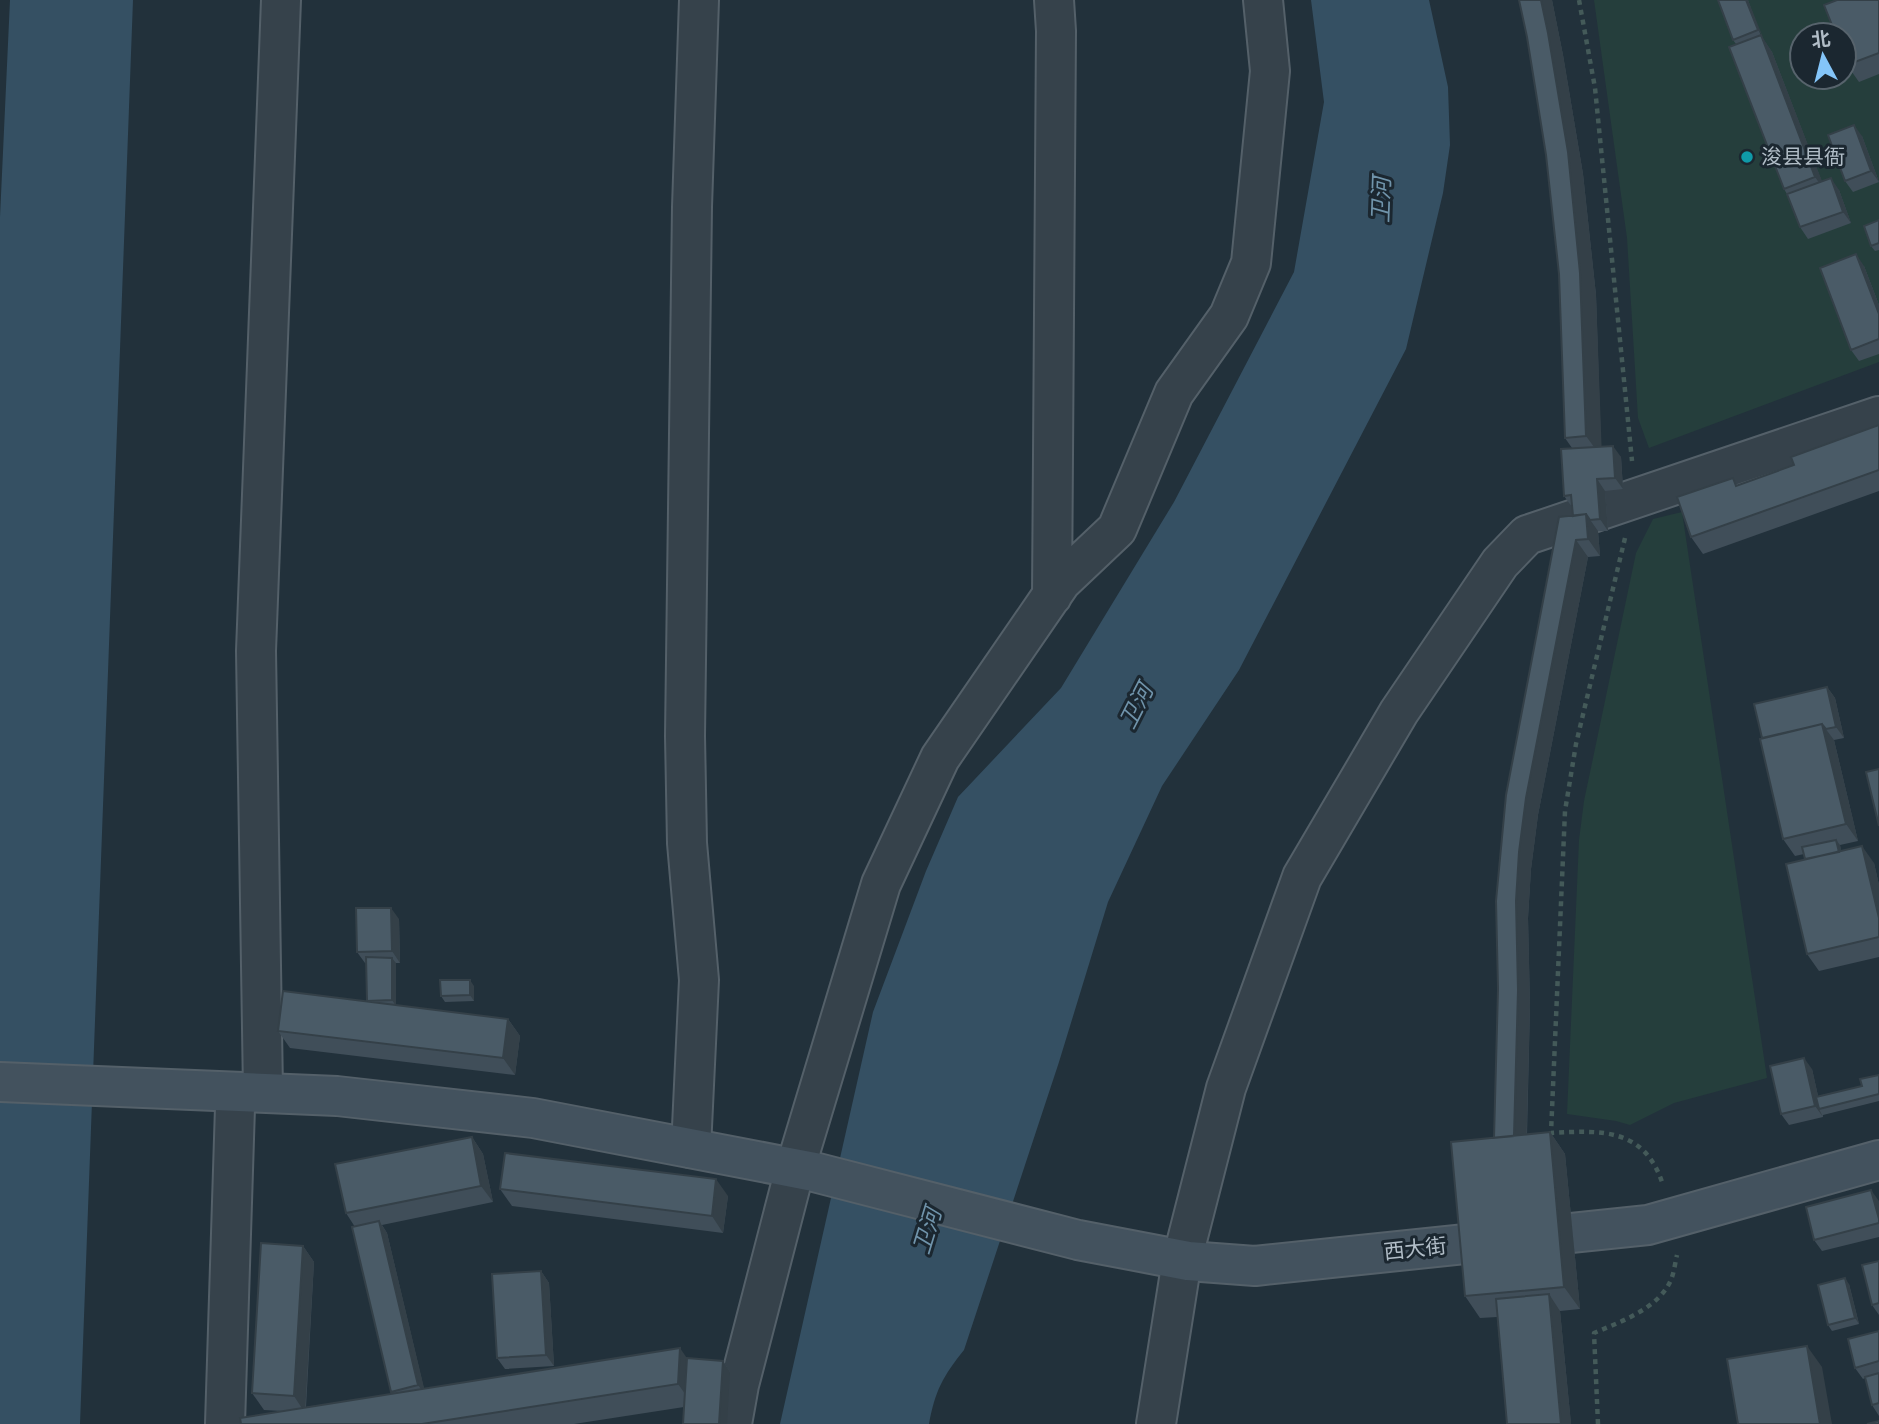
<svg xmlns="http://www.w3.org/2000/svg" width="1879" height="1424" font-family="'DM Sans','Noto Sans SC',sans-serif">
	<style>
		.green { fill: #253e3c; fill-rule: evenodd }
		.water { fill: #355063 }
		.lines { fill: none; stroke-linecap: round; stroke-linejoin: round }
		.street-casing { stroke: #546069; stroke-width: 42 }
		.secondary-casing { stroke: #546069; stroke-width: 42 }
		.path { stroke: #445a59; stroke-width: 4.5; stroke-dasharray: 5 5; stroke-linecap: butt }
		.street { stroke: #36424b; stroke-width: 38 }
		.secondary { stroke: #43525e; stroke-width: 38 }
		.wall { fill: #404e59 }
		.shaded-wall { fill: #344048 }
		.building { fill: #4a5b67; stroke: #344048; stroke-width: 2 }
		.culture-dot { fill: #0f9aa8; stroke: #1b2730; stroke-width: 2.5 }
		.labels { text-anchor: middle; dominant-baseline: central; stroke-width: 6; stroke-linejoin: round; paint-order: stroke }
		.poi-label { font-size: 21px; fill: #b1bdc7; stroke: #1b2730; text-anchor: start }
		.street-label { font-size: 21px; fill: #b1bdc7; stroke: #1b2730 }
		.water-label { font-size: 23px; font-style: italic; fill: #7094ab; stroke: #1b2730 }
	</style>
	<rect width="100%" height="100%" fill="#22313b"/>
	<path class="green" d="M1594 0H1879V362L1649 448 1638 418 1627 238ZM1802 35H1844V77H1802Z
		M1682 512 1767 1078 1674 1103 1630 1125 1616 1121 1567 1114 1579 840 1584 801 1636 553 1653 519Z"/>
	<path class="water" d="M10 0H133L80 1424H0V217Z
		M1311 0H1429L1448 87 1450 145 1443 193 1406 349 1239 670 1162 786 1108 902 1059 1062 964 1350C943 1376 935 1391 929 1424H780L873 1012 926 871 958 797 1061 688 1174 502 1294 272 1324 102Z"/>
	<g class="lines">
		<g class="street-casing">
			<path id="street" d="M1052 596 1056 31 1054 0
				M263 1091 256 651 281 0
				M691 1148 699 980 687 843 685 736 692 207 699 0
				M225 1424 235 1107
				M732 1424 739 1385 795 1169 881 884 940 758 1061 582 1117 529 1174 393 1229 316 1251 263 1270 71 1263 0
				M1156 1424 1182 1260 1226 1088 1302 877 1399 712 1500 563 1527 535 1879 416"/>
		</g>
		<g class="secondary-casing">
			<path id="secondary" d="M0 1082 337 1096 533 1118 814 1172 1078 1240 1188 1261 1255 1266 1648 1225 1879 1160"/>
		</g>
		<path class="path" d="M1579 0 1595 88 1632 461
			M1625 538 1576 744 1565 811 1551 1133C1602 1130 1645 1128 1663 1185
			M1598 1424 1594 1333C1620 1322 1657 1309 1670 1282 1674 1274 1675 1263 1677 1255"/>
		<use href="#street" class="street"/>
		<use href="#secondary" class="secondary"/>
	</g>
	<path class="wall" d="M1519 0H1552L1563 55 1583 174 1596 295 1601 446 1621 457 1623 489 1605 491 1608 531H1598L1600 556 1588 557 1538 815 1531 869 1528 918 1530 1006 1527 1135 1550 1132 1565 1154 1580 1309 1560 1311 1571 1424H1507L1497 1317 1480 1318 1465 1296 1494 1138 1573 516 1572 507 1564 496 1572 448 1565 438 1559 274 1546 155 1527 37Z
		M1748 0 1761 36 1772 52 1822 182 1839 190 1851 223 1808 239 1800 227 1787 194 1784 189 1736 44 1733 40Z
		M1879 0V74L1859 82 1847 65Z
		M1862 136 1879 182 1853 192 1845 181Z
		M1879 220V250L1875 251 1871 246Z
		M1864 266 1879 305V354L1859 361 1851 350Z
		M1879 425V491L1703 554 1691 537 1738 485 1794 465Z
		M1827 687 1835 698 1844 738 1834 740 1858 841 1840 845 1841 851 1874 863 1879 885V957L1819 971 1807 954 1805 859 1804 854 1795 856 1783 839Z
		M399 919 400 963H395L396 1005 508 1019 520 1036 515 1075 290 1048 278 1031 368 1002 366 963H365L357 952Z
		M474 986V1001L445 1002 441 996Z
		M1812 1069 1818 1096 1862 1086 1879 1075V1101L1823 1115V1117L1789 1125 1781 1114Z
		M472 1137 483 1154 493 1202 382 1225 387 1233 424 1389 687 1358 723 1361 730 1372 684 1407 574 1424H241L282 1411 264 1410 252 1393 303 1246 314 1262 306 1407 392 1394 391 1392 355 1227 346 1213Z
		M500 1189 728 1196 723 1233 512 1206Z
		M1879 1201V1237L1822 1251 1814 1240Z
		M1879 1261V1315L1872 1305Z
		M541 1271 549 1283 554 1366 505 1369 497 1358Z
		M1849 1284 1859 1324 1832 1331 1828 1325Z
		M1879 1331V1416L1872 1405 1865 1378 1863 1379 1855 1368Z"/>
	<path class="shaded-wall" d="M1541 0H1552L1563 55 1583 174 1596 295 1602 458 1586 436Z
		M1746 0H1748L1762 35 1758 30Z
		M1761 35 1772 52 1827 194 1815 177Z
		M1854 125 1862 136 1879 182 1871 171Z
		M1831 178 1839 190 1851 223 1843 212Z
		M1856 254 1864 266 1879 305V314Z
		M1613 446 1621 457 1623 489 1615 478Z
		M1597 479 1605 491 1608 531 1600 519Z
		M1586 514 1598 531 1600 556 1588 539Z
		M1576 540 1588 557 1538 815 1531 869 1528 918 1530 1006 1526 1158 1514 1141 1516 901 1519 852 1526 798Z
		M1827 687 1835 698 1844 738 1836 727Z
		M1822 724 1834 740 1858 841 1846 824Z
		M1836 840 1840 845 1845 870 1841 864Z
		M1862 846 1874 863 1879 885V918Z
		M391 908 399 919 400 963 392 951Z
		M392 958 396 963V1006L392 1000Z
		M470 980 474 986V1001L470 995Z
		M508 1019 520 1036 515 1075 503 1058Z
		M1804 1058 1812 1069 1821 1109H1819L1823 1117 1815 1106Z
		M1550 1132 1565 1154 1580 1309 1564 1287Z
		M472 1137 483 1154 493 1202 481 1186Z
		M716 1179 728 1196 723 1233 712 1216Z
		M1871 1190 1879 1201V1219Z
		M379 1221 387 1233 426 1396 418 1385Z
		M303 1246 314 1262 305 1413 294 1396Z
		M541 1271 549 1283 554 1366 546 1355Z
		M1845 1278 1849 1284 1859 1324 1855 1318Z
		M1549 1294 1560 1311 1571 1424H1561Z
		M1807 1346 1822 1367 1832 1424H1820Z
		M680 1348 695 1370 693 1405 678 1384Z
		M723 1361 730 1372 727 1424H719Z"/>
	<path class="building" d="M1519 0H1541L1548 33 1568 152 1580 273 1586 436 1565 438 1559 274 1546 155 1527 37Z
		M1718 0H1746L1758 30 1733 40Z
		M1837 0H1879V53L1847 65 1844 56V35H1836L1824 5Z
		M1761 35 1815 177 1784 189 1729 47Z
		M1854 125 1871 171 1845 181 1828 135Z
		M1831 178 1843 212 1800 227 1787 194Z
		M1879 220V243L1871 246 1864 226Z
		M1856 254 1879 314V339L1851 350 1820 268Z
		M1879 425V470L1691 537 1677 497 1733 478 1736 486 1794 465 1791 457Z
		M1613 446 1615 478 1597 479 1600 519 1590 520 1586 514 1573 516 1571 495 1564 496 1561 449Z
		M1586 514 1588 539 1576 540 1526 798 1519 852 1516 901 1518 990 1514 1136 1494 1138 1498 989 1496 901 1506 795 1559 517Z
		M1827 687 1836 727 1826 729 1822 724 1762 738 1754 704Z
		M1822 724 1846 824 1783 839 1760 739Z
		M1879 769V826L1866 772Z
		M1836 840 1839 852 1805 859 1802 847Z
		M1862 846 1879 918V937L1807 954 1786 864Z
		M356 908H391L392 951 357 952Z
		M366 957 392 958V1000L367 1001Z
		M440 980H470V995L441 996Z
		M283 991 508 1019 503 1058 278 1031Z
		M1804 1058 1815 1106 1781 1114 1770 1066Z
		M1879 1075V1094L1819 1109 1816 1097 1862 1086 1860 1079Z
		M1550 1132 1564 1287 1465 1296 1451 1142Z
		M472 1137 481 1186 346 1213 335 1164Z
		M505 1153 716 1179 712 1216 500 1189Z
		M1871 1190 1879 1219V1223L1814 1240 1806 1207Z
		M379 1221 418 1385 391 1392 352 1227Z
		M261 1243 303 1246 294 1396 252 1393Z
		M1879 1261V1303L1872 1305 1862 1265Z
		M541 1271 546 1355 497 1358 492 1274Z
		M1845 1278 1855 1318 1828 1325 1818 1285Z
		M1549 1294 1561 1424H1507L1496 1299Z
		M1879 1331V1361L1855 1368 1848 1339Z
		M1807 1346 1820 1424H1738L1727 1359Z
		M680 1348 678 1384 422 1424H241L240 1418Z
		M687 1358 723 1361 719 1424H683Z
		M1879 1373V1403L1872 1405 1865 1377Z
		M1879 1421V1424H1867Z"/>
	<circle class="culture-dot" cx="1747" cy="157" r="7"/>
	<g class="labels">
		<g class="poi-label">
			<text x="1761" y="157">浚县县衙</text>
		</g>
		<g class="street-label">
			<text transform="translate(1415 1249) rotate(-6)">西大街</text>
		</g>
		<g class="water-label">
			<text transform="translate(1381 200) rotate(-88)">卫河</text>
			<text transform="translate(1136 706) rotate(-63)">卫河</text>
			<text transform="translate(927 1231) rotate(-73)">卫河</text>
		</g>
	</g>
	<g transform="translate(1823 56) rotate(353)"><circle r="33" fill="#1b2730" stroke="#57636c" stroke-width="2"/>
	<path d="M0-5L12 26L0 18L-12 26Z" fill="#84c5f9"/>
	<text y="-10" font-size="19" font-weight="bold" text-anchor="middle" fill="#b1bdc7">北</text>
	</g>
</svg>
